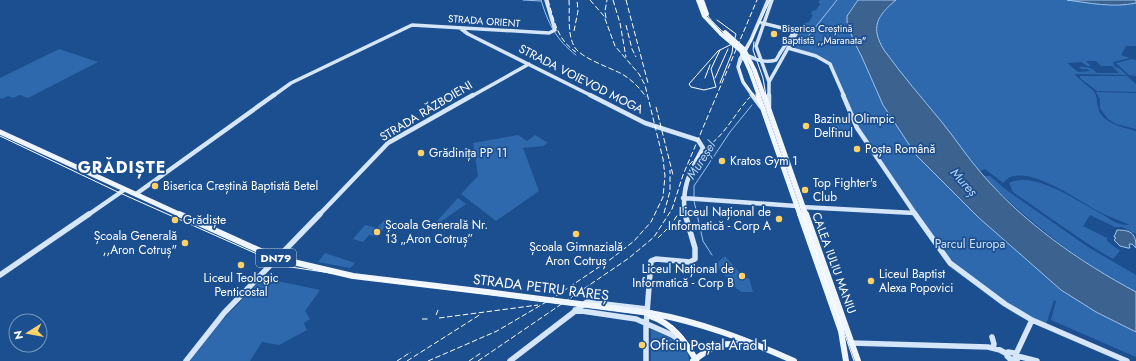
<svg xmlns="http://www.w3.org/2000/svg" width="1136" height="361" font-family="Jost,sans-serif">
	<style>
		.green { fill: #2e69ad; fill-rule: evenodd }
		.water { fill: #3c6290; stroke: #9cc4f0 }
		.lines { fill: none; stroke-linecap: round; stroke-linejoin: round }
		.stream { stroke: #9cc4f0; stroke-width: 1 }
		.secondary-far2 { stroke: #d6e6fa; stroke-width: 3.5 }
		.secondary-far1 { stroke: #d6e6fa; stroke-width: 4.5 }
		.secondary { stroke: #d6e6fa; stroke-width: 5.5 }
		.primary-far2 { stroke: #f0f6ff; stroke-width: 4 }
		.primary-far1 { stroke: #f0f6ff; stroke-width: 5 }
		.primary { stroke: #f0f6ff; stroke-width: 6 }
		.tram { stroke: #fff; stroke-width: 1 }
		.rail { stroke: #fff; stroke-width: 1; stroke-dasharray: 5.5 2.5; stroke-linecap: butt }
		.secondary-bridge { stroke: #d6e6fa; stroke-width: 3.5 }
		.primary-bridge-far1 { stroke: #f0f6ff; stroke-width: 4 }
		.primary-bridge { stroke: #f0f6ff; stroke-width: 6 }
		.poi-dot { fill: #ffd166; stroke: #1b4f8f; stroke-width: 1.5 }
		.labels { text-anchor: middle; dominant-baseline: central; stroke-width: 3.5; stroke-linejoin: round; paint-order: stroke }
		.far-street-label { font-size: 10px; fill: #fff; stroke: #1b4f8f }
		.far-poi-label { font-size: 10px; fill: #fff; stroke: #1b4f8f; text-anchor: start }
		.shield { fill: #1b4f8f; stroke: #bbcadd; stroke-width: 1 }
		.shield-label { font-size: 11px; font-weight: bold; fill: #fff }
		.street-label { font-size: 12px; fill: #fff; stroke: #1b4f8f }
		.poi-label { font-size: 12px; fill: #fff; stroke: #1b4f8f; text-anchor: start }
		.park-label { font-size: 12px; fill: #cfe3fa; stroke: #1b4f8f }
		.water-label { font-size: 13px; font-style: italic; fill: #b5d3f5; stroke: #1b4f8f }
		.near-street-label { font-size: 14px; fill: #fff; stroke: #1b4f8f }
		.near-poi-label { font-size: 14px; fill: #fff; stroke: #1b4f8f; text-anchor: start }
		.district-label { font-size: 16px; font-weight: bold; letter-spacing: 1px; fill: #fff; stroke: #1b4f8f }
	</style>
	<rect width="100%" height="100%" fill="#1b4f8f"/>
	<path class="green" d="M820 0H858L849 12 847 22 854 42 861 55 883 105 916 155 978 217 1061 290 1096 312 1136 332V357L1051 320 1056 301 1054 300 1046 325 1020 311 973 278 949 258 859 129 831 64 791 47 805 23 809 22 813 15 811 14 812 11 816 10 820 4 818 2Z
		M896 0H1067C1089 3 1114 8 1136 3V46H1126L1121 55 1130 58 1113 62 1115 67 1119 68 1127 75 1076 74 1075 75C1081 81 1089 86 1094 92 1098 97 1096 102 1098 107 1101 123 1122 127 1136 131V234L1122 227H1115L1090 215 1083 226 1107 238V241L1120 251 1113 259C1079 240 1049 216 1017 195L1013 192 1009 183C1035 170 1078 202 1102 214 1110 220 1120 226 1130 225 1119 220 1107 216 1096 210 1077 199 1033 168 1010 177 1008 178 1005 181 1003 183L985 169 980 171C959 146 940 120 919 94 908 81 876 49 876 32 876 18 886 9 896 0ZM1086 61H1096L1101 66H1112L1119 73H1097C1091 67 1087 67 1079 67L1081 69H1087L1090 71 1078 72 1067 63 1081 62 1087 66H1091Z
		M59 49 98 62 28 98 20 95 13 98 8 96 2 99 0 98V78Z
		M1132 59 1136 60V76L1129 75 1116 63Z
		M1080 76H1127L1136 84V92L1097 91 1080 78Z
		M1096 92 1136 93V129L1116 124 1108 119 1100 108V99Z
		M827 118 849 119 854 131H832Z
		M518 135 527 141 535 135 548 143 543 146 523 148 539 191 496 221 461 194 478 176 473 143Z
		M983 176H990L1005 189 1088 247 1136 275V292C1078 261 1029 222 983 176Z
		M458 198 466 204 439 223 437 221Z
		M386 218 391 219 377 237 369 235 363 242 353 239 365 225 377 228Z
		M325 253 355 263 350 268 318 262Z
		M725 256 742 275V278H749L753 292H742L737 289 719 269 718 262Z
		M263 278 320 290 305 311 310 319 304 323 307 330 279 345 262 342 250 361H190L218 325Z
		M651 329C663 335 690 344 689 361H651Z"/>
	<path class="water" d="M858 0H896C877 16 870 27 884 50 902 75 922 98 941 121 955 138 967 157 982 174 1024 223 1080 262 1136 292V332L1096 312 1061 290 978 217 916 155 883 105 861 55 854 42 847 22V16Z
		M1067 0H1136V3C1114 8 1089 3 1067 0Z
		M1117 230C1132 230 1136 234 1136 248L1132 244H1129L1130 248H1128L1120 246 1114 240 1116 238 1114 237Z"/>
	<g class="lines">
		<path class="stream" d="M523 0 541 1
			M541 0C548 23 556 40 576 55
			M802 44 837 0
			M694 197V186L730 132 752 105
			M694 201 703 241 712 255"/>
		<path class="secondary-far2" d="M762 23 790 30 796 34 769 82
			M460 28 468 34 592 96
			M788 48 816 56 830 64 844 96
			M780 53 794 32
			M273 96 291 83 412 25 549 33 555 30 546 0
			M472 96 529 64
			M753 96 743 82 738 67 740 59 751 40 768 0
			M769 96V82L756 46 772 0"/>
		<path class="secondary-far1" d="M590 95 645 123 698 140 703 148C690 172 681 187 685 215
			M752 95 761 107
			M769 95V107
			M843 95 857 128 916 215
			M136 194 274 95
			M683 198 796 206
			M802 207 914 213
			M88 215 124 190
			M319 215 388 143 473 95"/>
		<path class="secondary" d="M915 214 950 263 1005 304 1032 320 1127 361
			M0 275 89 214
			M575 310 636 319 672 335 681 341
			M992 337 994 344 993 348
			M851 343 988 347 1000 350 1007 354
			M1016 354 1032 320
			M1017 356 1037 361
			M1011 359 1017 360 1018 358 1014 353 1008 352 1007 356 1012 361
			M186 361 224 313 320 214
			M510 361 587 302 647 309
			M646 361V326L651 261 656 259 690 262 695 259V248L685 214"/>
		<path class="primary-far2" d="M698 0 704 16 721 34
			M702 0 707 14
			M750 71 759 96
			M755 71 764 96"/>
		<path class="primary-far1" d="M758 95 800 215
			M764 95 806 215
			M0 132 181 215"/>
		<path class="primary" d="M179 214 276 258 353 276 487 292
			M800 214 841 331 846 361
			M806 214 858 361
			M650 313C701 322 747 340 794 361
			M650 316C673 324 684 340 696 360
			M693 361C719 341 723 343 754 345"/>
		<path class="tram" d="M700 0C708 27 733 35 748 57L854 361
			M717 20 736 34 733 46
			M754 42 753 50 763 78 767 102
			M720 50 711 69 716 87 704 90 691 87 689 84 718 51 734 43
			M705 78 710 65
			M715 78 728 49
			M720 83 732 53 733 45
			M764 110 742 79 739 67 770 0
			M0 136 120 193 284 266 370 279 650 315C677 323 685 338 699 361"/>
		<path class="rail" d="M548 0C554 20 557 40 576 52
			M569 0C570 14 567 33 574 46 580 58 609 67 622 74 632 80 639 87 646 97
			M613 0 620 23 626 57
			M626 0 648 83
			M606 18 605 11 607 0
			M626 25 632 49 636 57
			M574 31 578 11 577 0
			M656 107 673 175
			M689 165C699 154 714 143 723 132 733 120 739 109 750 97
			M664 213 670 191V170
			M658 238 671 225 678 214
			M436 315 439 308
			M439 318 538 305
			M422 319H430
			M397 361 411 352
			M407 361 481 314
			M428 361 497 331 553 298 611 259 634 241 651 222 663 197 665 176 663 159 645 85 639 74 615 46 604 16 590 0
			M469 361 481 353
			M478 361 629 258 654 237 672 209 683 175 757 0"/>
		<path class="secondary-bridge" d="M749 56C758 61 766 63 776 60L780 53"/>
		<path class="primary-bridge-far1" d="M725 32 744 49 755 71
			M721 34 741 51 750 71"/>
		<path class="primary-bridge" d="M487 292 650 313"/>
	</g>
	<g class="poi-dot">
		<circle cx="774" cy="34" r="4"/>
		<circle cx="806" cy="126" r="4"/>
		<circle cx="857" cy="149" r="4"/>
		<circle cx="421" cy="153" r="4"/>
		<circle cx="722" cy="161" r="4"/>
		<circle cx="155" cy="186" r="4"/>
		<circle cx="805" cy="190" r="4"/>
		<circle cx="779" cy="219" r="4"/>
		<circle cx="175" cy="220" r="4"/>
		<circle cx="377" cy="232" r="4"/>
		<circle cx="576" cy="234" r="4"/>
		<circle cx="185" cy="243" r="4"/>
		<circle cx="241" cy="265" r="4"/>
		<circle cx="742" cy="276" r="4"/>
		<circle cx="871" cy="281" r="4"/>
		<circle cx="642" cy="345" r="4"/>
	</g>
	<g class="labels">
		<g class="far-street-label">
			<text transform="translate(484 21) rotate(4)">STRADA ORIENT</text>
		</g>
		<g class="far-poi-label">
			<text x="782" y="28">Biserica Creștină<tspan x="782" dy="12">Baptistă ,,Maranata"</tspan></text>
		</g>
		<rect class="shield" x="256" y="249" width="40" height="18" rx="3"/>
		<g class="shield-label">
			<text x="276" y="258">DN79</text>
		</g>
		<g class="street-label">
			<text transform="translate(581 79) rotate(27)">STRADA VOIEVOD MOGA</text>
			<text transform="translate(426 111) rotate(-31)">STRADA RĂZBOIENI</text>
			<text transform="translate(834 263) rotate(70)">CALEA IULIU MANIU</text>
		</g>
		<g class="poi-label">
			<text x="814" y="119">Bazinul Olimpic<tspan x="814" dy="14">Delfinul</tspan></text>
			<text x="865" y="149">Poșta Română</text>
			<text x="429" y="153">Grădinița PP 11</text>
			<text x="730" y="161">Kratos Gym 1</text>
			<text x="813" y="183">Top Fighter's<tspan x="813" dy="14">Club</tspan></text>
			<text x="163" y="186">Biserica Creștină Baptistă Betel</text>
			<text x="771" y="212" text-anchor="end">Liceul Național de<tspan x="771" dy="14">Informatică - Corp A</tspan></text>
			<text x="183" y="220">Grădiște</text>
			<text x="385" y="225">Școala Generală Nr.<tspan x="385" dy="14">13 „Aron Cotruș”</tspan></text>
			<text x="177" y="236" text-anchor="end">Școala Generală<tspan x="177" dy="14">,,Aron Cotruș"</tspan></text>
			<text x="576" y="247" text-anchor="middle">Școala Gimnazială<tspan x="576" dy="14">Aron Cotruș</tspan></text>
			<text x="734" y="269" text-anchor="end">Liceul Național de<tspan x="734" dy="14">Informatică - Corp B</tspan></text>
			<text x="879" y="274">Liceul Baptist<tspan x="879" dy="14">Alexa Popovici</tspan></text>
			<text x="241" y="278" text-anchor="middle">Liceul Teologic<tspan x="241" dy="14">Penticostal</tspan></text>
		</g>
		<g class="park-label">
			<text x="970" y="244">Parcul Europa</text>
		</g>
		<g class="water-label">
			<text transform="translate(701 160) rotate(-57)">Mureșel</text>
			<text transform="translate(964 182) rotate(48)">Mureș</text>
		</g>
		<g class="near-street-label">
			<text transform="translate(541 287) rotate(7)">STRADA PETRU RAREȘ</text>
		</g>
		<g class="near-poi-label">
			<text x="650" y="345">Oficiu Poștal Arad 1</text>
		</g>
		<g class="district-label">
			<text x="122" y="167">GRĂDIȘTE</text>
		</g>
	</g>
	<g transform="translate(28 333) rotate(259)"><circle r="19" fill="#1b4f8f" stroke="#7695bc"/>
	<path d="M0-3L7 15L0 10L-7 15Z" fill="#ffd166"/>
	<text y="-6" font-size="11" font-weight="bold" text-anchor="middle" fill="#ffffff">N</text>
	</g>
</svg>
